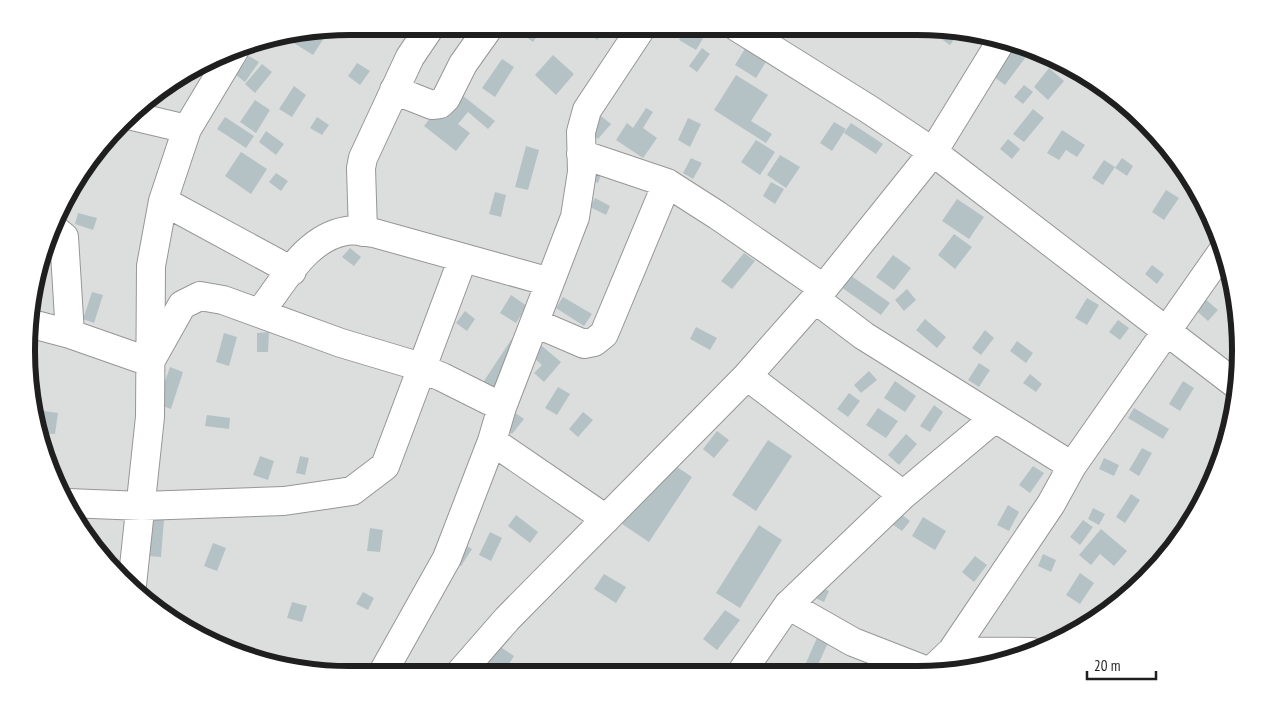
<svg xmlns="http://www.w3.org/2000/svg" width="1267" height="701" font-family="'PT Sans Narrow',sans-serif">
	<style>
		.residential { fill: #dcdedd }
		.building { fill: #b4c2c6 }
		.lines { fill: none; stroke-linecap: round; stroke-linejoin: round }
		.minor-casing { stroke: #969696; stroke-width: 30 }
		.minor { stroke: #fff; stroke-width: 28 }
		.rim { fill: none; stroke: #1f1f1f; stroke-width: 6 }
	</style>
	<rect width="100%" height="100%" fill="#e5ecf1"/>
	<path class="residential" d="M351 26 937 27 1001 37 1078 70 1174 153 1230 266 1238 393 1197 512 1160 565 1097 620 1021 657 959 672 330 674 266 664 189 631 107 565 51 475 27 372 37 267 81 171 153 93 246 44Z"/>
	<path class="building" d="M526 26H531L540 32 533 42 521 33Z
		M590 27H608L597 40 587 30Z
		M687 27H691L705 35 696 50 679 40Z
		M695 27H710L706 34Z
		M924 27 950 29 958 34 950 45Z
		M315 32 324 38 313 55 289 40 292 36Z
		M1017 44 1031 50 1005 85 993 76Z
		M746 47 767 60 756 78 735 65Z
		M702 48 710 54 697 72 689 66Z
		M553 55 574 74 556 95 535 75Z
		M249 56 259 62 245 82 236 75Z
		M502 59 514 67 495 97 482 88Z
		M1055 60 1066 64 1063 69 1053 63Z
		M357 63 370 71 360 85 348 76Z
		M262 64 272 72 255 93 245 84Z
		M1049 68 1064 81 1048 100 1034 87Z
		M736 75 768 95 751 121 772 134 766 143 714 110Z
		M1024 85 1033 92 1023 104 1014 97Z
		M294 86 306 95 292 117 279 109Z
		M453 88 495 121 488 129 468 112 458 124 470 133 456 151 424 126Z
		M255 100 270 110 256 133 240 122Z
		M646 108 653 112 643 128 657 138 643 158 616 140 627 123 633 128Z
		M1033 109 1044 118 1024 142 1013 134Z
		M601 116 611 124 598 139 588 130Z
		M225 117 254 136 246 148 217 129Z
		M317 117 329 125 322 135 310 128Z
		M688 118 701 124 690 147 678 140Z
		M834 122 846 129 832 151 820 143Z
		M851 123 883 144 876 154 844 133Z
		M1062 130 1085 145 1077 157 1066 150 1059 160 1047 153Z
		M266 131 284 144 276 155 259 142Z
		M1008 139 1020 149 1012 159 1000 149Z
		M756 140 775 152 760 175 741 162Z
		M526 146 539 150 528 190 515 187Z
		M241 152 267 169 251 194 225 176Z
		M780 155 800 167 786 188 767 175Z
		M691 158 702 163 693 179 683 173Z
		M1122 158 1133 166 1127 176 1115 168Z
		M1104 160 1115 167 1103 185 1092 178Z
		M604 168 598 183 584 178Z
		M276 173 288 181 281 191 269 182Z
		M771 182 784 189 775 204 763 196Z
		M1166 190 1179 198 1164 220 1152 212Z
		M495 192 506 195 501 217 489 214Z
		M595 198 610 206 606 215 590 207Z
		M957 199 984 217 969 239 942 221Z
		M78 213 97 218 93 230 75 224Z
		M954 234 972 247 955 269 938 255Z
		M350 248 361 257 354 266 342 257Z
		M744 253 755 261 732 289 721 281Z
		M893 255 911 268 894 290 876 277Z
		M1152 265 1164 274 1157 284 1145 274Z
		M850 275 890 303 881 315 841 287Z
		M907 289 916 300 904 311 895 300Z
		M92 292 103 295 94 323 83 319Z
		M1197 292 1218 310 1208 321 1188 303Z
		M511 295 527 306 516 323 500 313Z
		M563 297 592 314 584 326 556 308Z
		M1087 298 1099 305 1087 325 1075 318Z
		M465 311 475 319 467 331 456 323Z
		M925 319 946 337 937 348 916 330Z
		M1118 320 1129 328 1120 340 1109 332Z
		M696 327 717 338 710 350 690 339Z
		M985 330 994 338 981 355 972 348Z
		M517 331 528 339 492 395 480 387Z
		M269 332 268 352H257V333Z
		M224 333 237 337 229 366 216 362Z
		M536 341 561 362 544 382 534 373 542 365 527 352Z
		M1017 341 1033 353 1026 363 1010 351Z
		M979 363 990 370 979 387 968 380Z
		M170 367 183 372 171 409 157 404Z
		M869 371 877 380 861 393 854 385Z
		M1030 374 1042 384 1036 392 1023 383Z
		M895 381 916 396 905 412 884 398Z
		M1183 381 1194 388 1180 411 1169 404Z
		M558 387 570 394 557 415 545 408Z
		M32 393 40 394 38 410 58 413 55 434 43 433 45 415 37 414Z
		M849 393 860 401 848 417 837 409Z
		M491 396 524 419 512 434 481 411Z
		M934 405 943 412 930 432 920 426Z
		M878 408 898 421 886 438 866 425Z
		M1134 408 1169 429 1163 439 1128 418Z
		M583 412 593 420 578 437 569 429Z
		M207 415 230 418 229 429 205 426Z
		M717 431 729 440 714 458 703 449Z
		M906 434 917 444 899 465 888 455Z
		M768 440 792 456 756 511 732 495Z
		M1142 448 1152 453 1139 476 1129 470Z
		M260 456 274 461 268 480 253 475Z
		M300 456 309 458 305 475 296 473Z
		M1104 458 1119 465 1114 476 1099 469Z
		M665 459 692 477 649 542 622 524Z
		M1033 466 1044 473 1030 493 1019 485Z
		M1131 494 1140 500 1125 523 1116 517Z
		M1008 505 1019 512 1009 531 997 525Z
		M1093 508 1105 514 1099 525 1088 519Z
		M897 511 910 521 902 531 889 522Z
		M516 515 538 532 530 543 508 526Z
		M923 517 946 531 935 550 912 536Z
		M150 519 164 520 161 557 147 556Z
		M1083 520 1093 527 1080 545 1070 537Z
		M759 525 782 540 740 608 716 593Z
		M370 528 383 530 380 552 367 551Z
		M1101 529 1127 551 1114 566 1100 554 1091 565 1079 555Z
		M490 532 502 538 491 561 479 555Z
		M213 543 226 548 217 571 204 566Z
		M461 543 472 549 461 566 451 560Z
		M1043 554 1056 560 1051 572 1038 566Z
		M975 556 987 565 974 582 962 572Z
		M1080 573 1094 583 1080 604 1066 595Z
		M604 574 626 587 616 603 594 589Z
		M812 584 829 591 824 602 808 595Z
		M363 592 374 598 368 610 356 604Z
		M292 602 307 606 302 622 287 618Z
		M725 610 740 620 717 650 703 639Z
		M820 631 831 636 817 667 806 663Z
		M499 646 514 656 503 674H484L482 672Z"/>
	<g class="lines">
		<g class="minor-casing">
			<path id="minor" d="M737 27 870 110 933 152 1238 386
				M394 90 432 105 440 104 446 98 463 64 490 26
				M132 116 187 129
				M581 154 667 183 717 215 823 288
				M163 201 292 271
				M54 229 64 237 70 334
				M363 232 361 168 363 158 410 57 431 26
				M815 299 864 336 1072 466
				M260 312C284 282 305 238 346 231 355 229 365 232 374 233L550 282
				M535 323 584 344 594 342 604 334 667 183
				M32 324 70 334 150 362 182 305 200 296 223 300 341 343 408 363 442 377 502 407
				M747 376 903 495
				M492 441 606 519
				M68 503 142 506 284 501 352 491 385 466 463 258
				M132 585 150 417 151 266 163 201 187 129 235 49
				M788 605 853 642 930 672 952 651 1032 652
				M952 651 1051 504 1072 466 1222 252
				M741 673 788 605 903 495 995 418
				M382 674 447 558 492 441 502 407 575 217 582 172 581 132 587 110 642 27
				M459 674 507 619 747 376 815 299 933 152 1003 38"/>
		</g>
		<use href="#minor" class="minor"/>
	</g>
	<path d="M0 0H1267V701H0ZM350 35H917A315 315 0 0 1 1232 350V351A315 315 0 0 1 917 666H350A315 315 0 0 1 35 351V350A315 315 0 0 1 350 35Z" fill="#fff" fill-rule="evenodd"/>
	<path class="rim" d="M350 35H917A315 315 0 0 1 1232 350V351A315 315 0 0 1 917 666H350A315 315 0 0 1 35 351V350A315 315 0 0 1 350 35Z"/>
	<path d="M1087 671v8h69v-8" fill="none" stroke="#1f1f1f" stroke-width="2.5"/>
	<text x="1094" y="671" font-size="15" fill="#1f1f1f" stroke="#ffffff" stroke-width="4" paint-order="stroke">20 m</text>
</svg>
